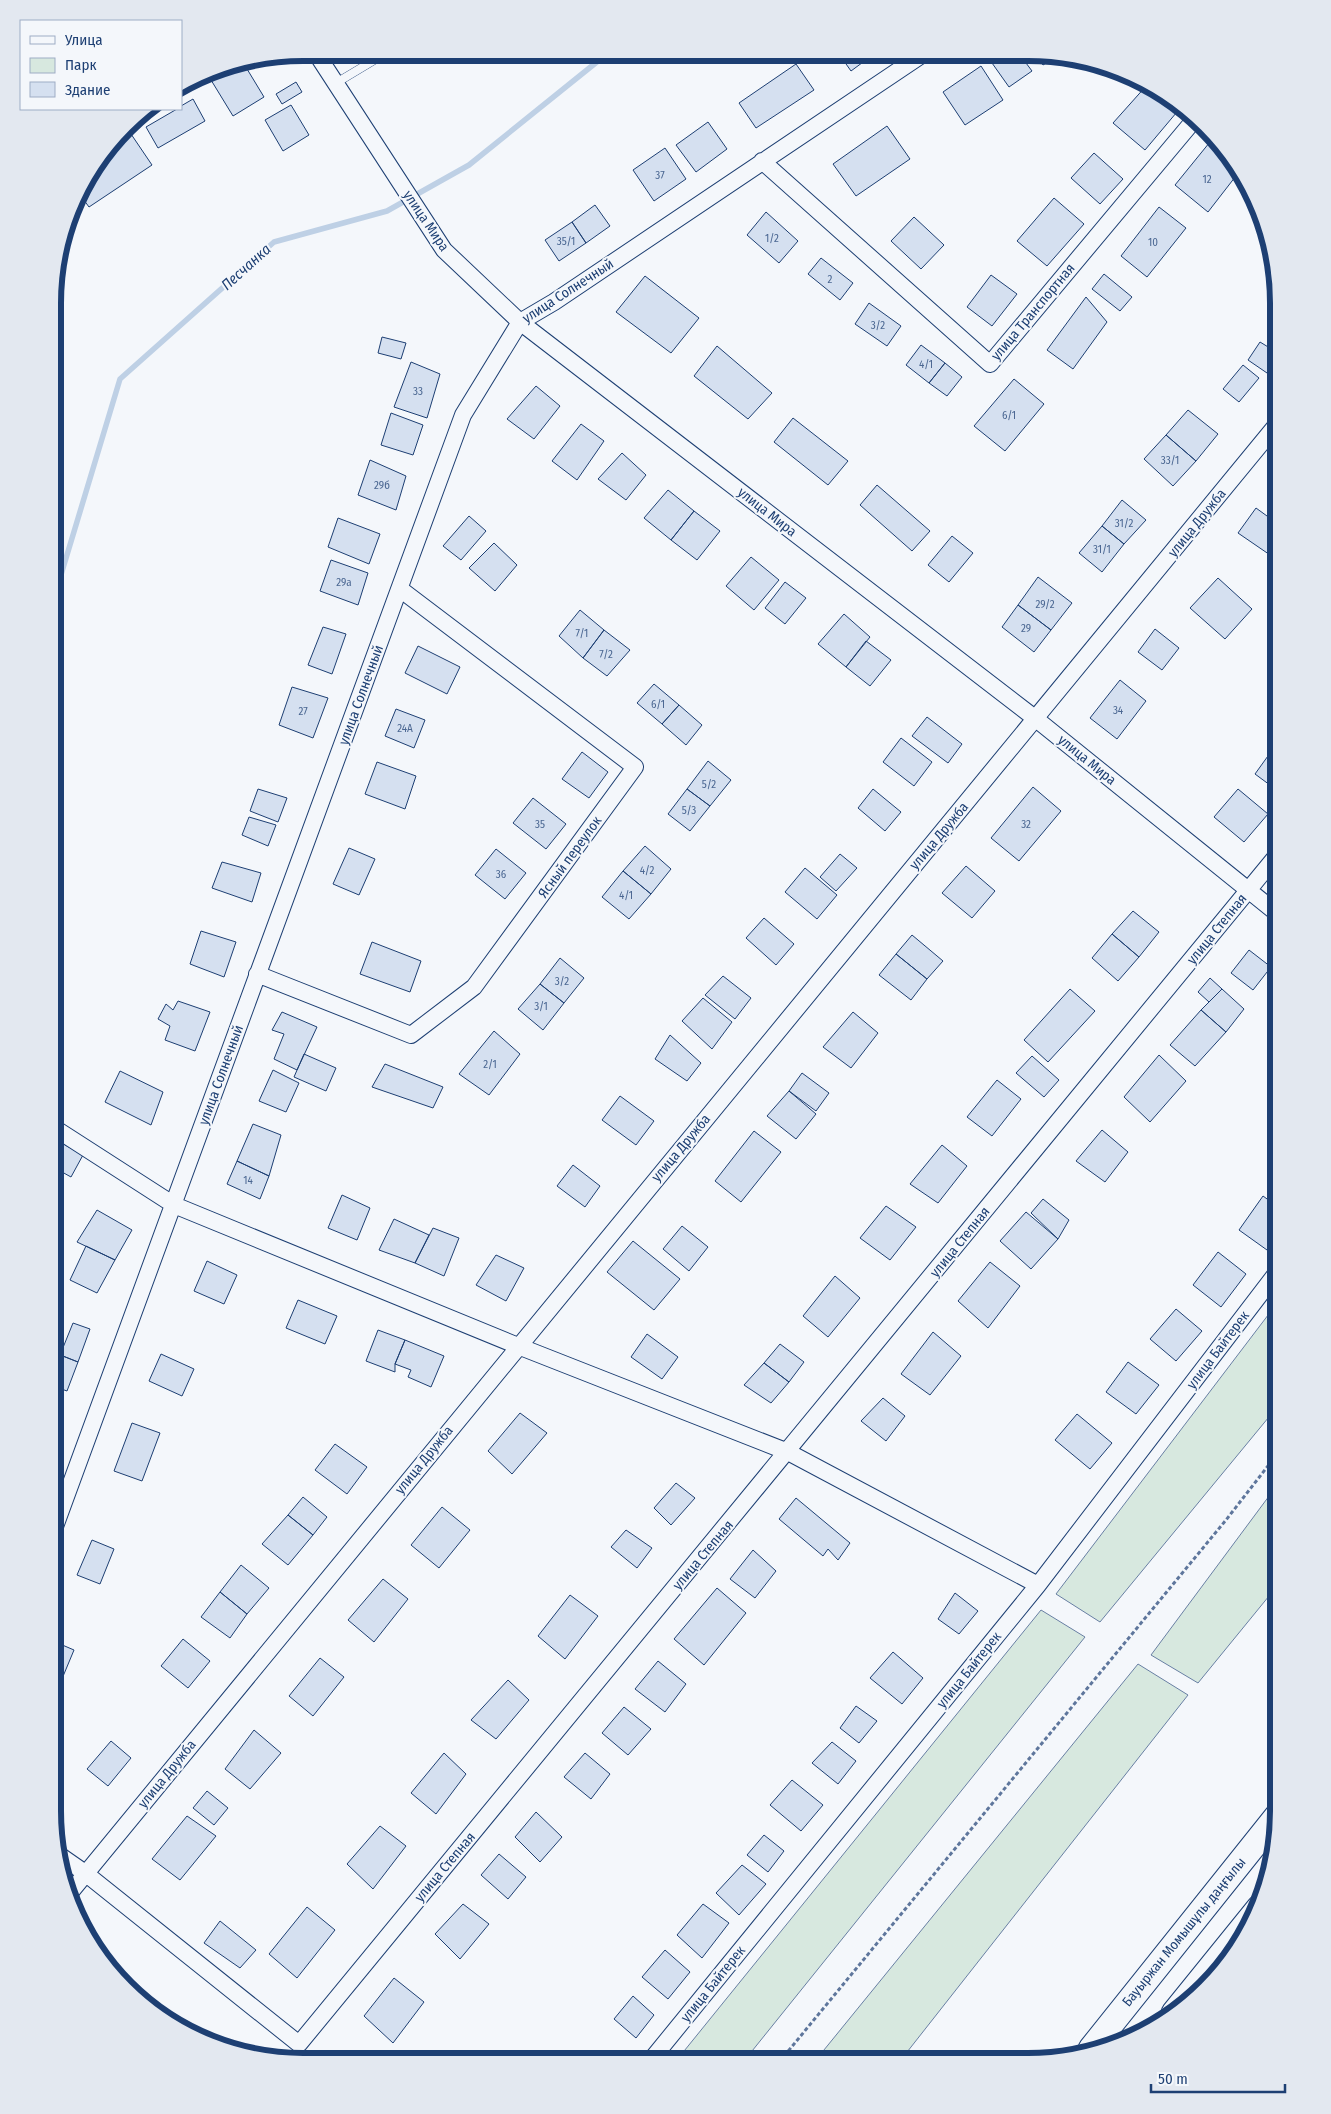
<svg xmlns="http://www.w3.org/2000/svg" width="1331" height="2114" font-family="'Fira Sans Condensed',sans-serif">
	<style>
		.green { fill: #d7e8df; stroke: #687fa3 }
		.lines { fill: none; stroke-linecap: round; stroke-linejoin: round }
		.stream { stroke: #bed0e5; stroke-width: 5.5 }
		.building { fill: #d5e0f0; stroke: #1d3f73 }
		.service-casing { stroke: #1d3f73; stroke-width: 9 }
		.minor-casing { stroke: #1d3f73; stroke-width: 18 }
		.primary-casing { stroke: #1d3f73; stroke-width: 27 }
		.path { stroke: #5e769c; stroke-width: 3; stroke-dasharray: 4 2.5; stroke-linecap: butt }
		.service { stroke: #f4f7fb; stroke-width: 8 }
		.minor { stroke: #f4f7fb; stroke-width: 16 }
		.primary { stroke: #f4f7fb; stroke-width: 25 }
		.labels { text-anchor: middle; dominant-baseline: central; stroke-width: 4; stroke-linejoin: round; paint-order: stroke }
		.number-label { font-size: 11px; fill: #4b6792 }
		.street-label { font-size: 14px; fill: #1d3f73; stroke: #f4f7fb }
		.water-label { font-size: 15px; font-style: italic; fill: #1d3f73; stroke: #f4f7fb }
		.rim { fill: none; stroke: #1d3f73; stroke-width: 6 }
	</style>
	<rect width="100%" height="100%" fill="#f4f7fb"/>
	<path class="green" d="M1278 1302V1406L1100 1622 1056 1594Z
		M1278 1484V1585L1198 1683 1151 1655Z
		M1041 1610 1085 1637 744 2061H676Z
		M1138 1664 1188 1695 900 2061H815Z"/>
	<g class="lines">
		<path class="stream" d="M54 598 120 379 274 242 387 211 469 165 608 53"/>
	</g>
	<path class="building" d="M839 54H874L851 71Z
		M1003 55H1020L1032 71 1009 87 992 63Z
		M1036 55H1059L1043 65Z
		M244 64 264 97 233 116 211 80 234 66Z
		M796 64 814 90 756 128 739 103Z
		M981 66 1003 100 965 125 943 92Z
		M296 82 302 92 282 104 276 94Z
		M1147 85 1182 106 1145 150 1113 123Z
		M193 99 205 121 158 148 146 127 177 109H181V106Z
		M291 105 309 135 283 151 265 120Z
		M708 122 727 149 696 172 676 145Z
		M887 126 910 159 856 196 833 164Z
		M131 134 152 165 89 207 78 192 114 145Z
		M1214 137 1227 151 1239 172 1208 212 1175 185Z
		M665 148 686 179 654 201 633 170Z
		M1094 153 1123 179 1100 204 1071 178Z
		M1054 198 1084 224 1047 266 1017 241Z
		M595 205 610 226 586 243 572 222Z
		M1159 207 1186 228 1147 277 1121 256Z
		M766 212 798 241 779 263 747 235Z
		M914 217 944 245 921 269 891 241Z
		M572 222 586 243 559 261 545 240Z
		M821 258 853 283 840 300 808 274Z
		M1104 274 1132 297 1120 311 1092 289Z
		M991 275 1017 294 992 326 967 307Z
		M645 276 699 318 671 353 616 312Z
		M1086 297 1107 322 1073 369 1047 350Z
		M869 303 901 326 887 346 855 324Z
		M382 337 406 343 401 359 378 353Z
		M1260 342 1278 353 1267 373 1248 360Z
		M921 345 945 363 929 383 906 365Z
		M717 346 772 393 748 419 694 376Z
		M411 362 440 374 427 418 394 407Z
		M945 363 962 377 947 396 929 383Z
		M1243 365 1259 378 1239 402 1223 389Z
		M1014 379 1044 404 1005 451 974 426Z
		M536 386 560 406 534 439 507 419Z
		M1188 410 1218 434 1196 461 1166 435Z
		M391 413 423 425 413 455 381 445Z
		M793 418 848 461 828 485 774 442Z
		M581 424 604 441 577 480 552 461Z
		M1166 435 1196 461 1173 486 1144 459Z
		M622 453 646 475 626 500 598 479Z
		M370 460 406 476 396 510 358 495Z
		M877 485 930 531 912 551 860 505Z
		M668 490 694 511 671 540 644 518Z
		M1122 500 1146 520 1124 544 1102 526Z
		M1256 508 1278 524V549L1273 557 1238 533Z
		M694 511 720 531 697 560 671 540Z
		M469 516 486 531 461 560 443 546Z
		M338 518 380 534 369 564 328 547Z
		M1102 526 1124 544 1102 572 1079 553Z
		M952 536 973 553 949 582 928 565Z
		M494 543 517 565 495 591 469 568Z
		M751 557 779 580 754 610 726 586Z
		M331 560 368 573 358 605 320 591Z
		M1038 577 1072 603 1051 630 1018 605Z
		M1218 578 1252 609 1225 639 1190 608Z
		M785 582 806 598 785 624 765 608Z
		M1018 605 1051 630 1034 652 1002 627Z
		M580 610 604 630 583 658 559 636Z
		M844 614 870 637 846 667 818 644Z
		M323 627 346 634 332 674 308 665Z
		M1155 629 1179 648 1162 670 1138 652Z
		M604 630 630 650 607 676 583 658Z
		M866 641 891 660 870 686 846 667Z
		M418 646 460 667 447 694 405 673Z
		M1120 680 1146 701 1117 739 1090 718Z
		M654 684 679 705 662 724 637 703Z
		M292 687 328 698 313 738 279 725Z
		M679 705 702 725 686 745 662 724Z
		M396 709 425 720 414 748 385 736Z
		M927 717 962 744 948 763 912 736Z
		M901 738 932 762 914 786 883 762Z
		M1278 742V791L1255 774Z
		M582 752 608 772 589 798 562 779Z
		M708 761 731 780 710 806 687 789Z
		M377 762 416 776 405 809 365 794Z
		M1033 787 1061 811 1019 861 991 838Z
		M258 789 287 798 278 822 250 811Z
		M687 789 710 806 690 831 668 814Z
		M873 789 901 812 885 831 858 808Z
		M1238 789 1268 814 1244 842 1214 817Z
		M533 798 566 824 546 849 513 823Z
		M249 817 276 825 268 846 242 835Z
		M645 846 671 869 651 894 623 871Z
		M349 848 375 859 359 895 333 884Z
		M496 849 526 873 505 899 475 875Z
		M840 854 857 868 836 891 820 877Z
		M222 862 261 873 252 902 212 888Z
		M966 866 995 891 972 918 942 893Z
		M805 868 837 895 817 919 785 892Z
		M623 871 651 894 629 919 602 897Z
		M1133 911 1159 932 1139 957 1112 934Z
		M764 918 794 944 776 965 746 938Z
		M201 931 236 942 224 977 190 964Z
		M1112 934 1139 957 1118 981 1092 958Z
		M912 935 943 961 927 979 896 954Z
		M372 942 421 961 410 992 360 974Z
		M1249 950 1271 967 1253 990 1231 973Z
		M896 954 927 979 911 1000 879 975Z
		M560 958 584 978 564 1003 540 984Z
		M723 976 751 998 735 1019 705 995Z
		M1210 978 1222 989 1209 1002 1198 992Z
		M540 984 564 1003 543 1030 518 1009Z
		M1070 989 1095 1011 1048 1062 1024 1040Z
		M1222 989 1244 1009 1226 1032 1201 1010Z
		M703 998 732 1022 712 1049 682 1021Z
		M178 1001 210 1012 195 1051 165 1040 170 1026 158 1019 166 1004 173 1010Z
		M1201 1010 1226 1032 1195 1066 1170 1045Z
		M282 1012 317 1027 297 1070 274 1059 284 1034 272 1030Z
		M853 1012 878 1033 851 1068 823 1047Z
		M494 1031 520 1054 489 1095 459 1074Z
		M670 1035 701 1063 687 1081 655 1059Z
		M304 1054 336 1068 326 1091 294 1077Z
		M1159 1055 1186 1081 1150 1122 1124 1097Z
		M1032 1056 1059 1080 1044 1097 1016 1073Z
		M385 1064 443 1087 433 1108 372 1087Z
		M273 1070 299 1083 286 1112 259 1101Z
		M120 1071 163 1092 151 1125 105 1102Z
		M802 1073 829 1093 816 1111 789 1091Z
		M997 1080 1021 1099 992 1136 967 1117Z
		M789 1091 816 1114 796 1139 767 1116Z
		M620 1096 654 1121 636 1145 602 1120Z
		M253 1124 281 1135 269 1176 237 1161Z
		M1102 1130 1128 1152 1105 1182 1076 1161Z
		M754 1131 781 1152 741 1202 715 1181Z
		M58 1141 83 1155 71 1177 53 1167V1152Z
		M942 1145 967 1166 938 1203 910 1184Z
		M237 1161 269 1176 260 1199 227 1184Z
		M573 1165 600 1186 585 1207 557 1186Z
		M342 1195 370 1208 357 1240 328 1228Z
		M1263 1196 1278 1207V1235L1267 1250 1239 1230Z
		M1043 1199 1069 1220 1058 1239 1031 1213Z
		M886 1206 916 1227 890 1260 860 1238Z
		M97 1210 132 1230 115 1260 77 1242Z
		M1026 1212 1058 1239 1031 1269 1000 1241Z
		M394 1219 429 1235 415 1263 379 1250Z
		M682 1226 708 1247 689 1271 663 1249Z
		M433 1228 459 1238 444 1276 415 1263Z
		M633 1241 680 1279 654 1310 607 1272Z
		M86 1246 115 1260 97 1293 70 1280Z
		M1218 1252 1246 1274 1221 1307 1193 1285Z
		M496 1255 524 1268 506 1301 476 1285Z
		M207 1261 237 1275 224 1304 194 1291Z
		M990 1262 1020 1286 988 1328 958 1301Z
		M835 1276 860 1298 828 1337 803 1316Z
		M298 1300 337 1316 325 1344 286 1328Z
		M1176 1309 1202 1331 1176 1361 1150 1339Z
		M73 1323 90 1329 78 1362 60 1355Z
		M378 1330 405 1340 395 1364V1372L366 1361Z
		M933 1332 961 1356 930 1395 901 1374Z
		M647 1334 678 1357 662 1379 631 1357Z
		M405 1340 444 1356 431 1387 408 1377 411 1370 395 1364Z
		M780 1344 804 1362 789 1382 764 1363Z
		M53 1352 78 1362 67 1391 53 1386Z
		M161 1354 194 1369 182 1396 149 1381Z
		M1128 1362 1159 1385 1136 1414 1106 1392Z
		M764 1363 789 1382 771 1403 744 1385Z
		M883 1398 905 1416 886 1441 861 1421Z
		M520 1413 547 1433 512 1474 488 1451Z
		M1077 1414 1112 1443 1090 1469 1055 1440Z
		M132 1423 160 1433 142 1481 114 1471Z
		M335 1444 367 1467 347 1494 315 1470Z
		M676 1483 695 1498 671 1525 654 1508Z
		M303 1497 327 1517 313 1535 288 1515Z
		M796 1498 850 1543 838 1560 828 1549 823 1556 779 1519Z
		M442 1507 470 1530 439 1568 411 1545Z
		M288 1515 313 1535 288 1565 262 1544Z
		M626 1530 652 1548 637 1568 611 1547Z
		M92 1540 114 1549 100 1584 77 1575Z
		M753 1550 776 1571 755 1598 730 1579Z
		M241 1565 269 1588 247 1614 220 1592Z
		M383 1579 408 1599 374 1642 348 1620Z
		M717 1588 746 1613 704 1665 674 1639Z
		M220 1592 247 1614 230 1638 201 1617Z
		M955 1593 978 1611 959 1634 938 1619Z
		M570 1595 598 1616 565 1659 538 1636Z
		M183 1639 210 1661 188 1688 161 1666Z
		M53 1641 74 1650 59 1686 53 1683Z
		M893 1652 923 1678 902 1704 870 1678Z
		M320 1658 344 1677 313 1716 289 1696Z
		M658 1661 686 1684 665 1712 635 1689Z
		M508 1680 529 1700 496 1739 471 1720Z
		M856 1706 877 1721 859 1743 840 1728Z
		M624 1707 651 1729 628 1755 602 1733Z
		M254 1730 281 1753 250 1789 225 1769Z
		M111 1741 131 1758 108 1786 87 1769Z
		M832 1742 856 1761 838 1784 812 1763Z
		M444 1753 466 1774 436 1814 411 1793Z
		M585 1753 610 1774 591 1799 564 1777Z
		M792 1780 823 1805 801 1831 770 1805Z
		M207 1791 228 1808 214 1825 193 1808Z
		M536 1812 562 1837 540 1862 515 1837Z
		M187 1816 216 1836 180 1880 152 1859Z
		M380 1826 406 1846 373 1889 347 1864Z
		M764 1835 784 1851 768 1872 747 1855Z
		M499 1854 526 1877 508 1899 481 1875Z
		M742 1865 766 1884 739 1915 716 1893Z
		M463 1904 489 1924 460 1959 435 1934Z
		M703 1904 729 1923 702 1958 677 1935Z
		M307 1907 335 1930 297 1978 269 1954Z
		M220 1921 256 1950 240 1968 204 1943Z
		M665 1950 690 1972 668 1999 642 1977Z
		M394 1978 424 2002 393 2043 364 2016Z
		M633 1996 654 2015 636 2038 614 2019Z
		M192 2027 211 2043 188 2032Z"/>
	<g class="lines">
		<g class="service-casing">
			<path id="service" d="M336 83 386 53"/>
		</g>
		<g class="minor-casing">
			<path id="minor" d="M316 53 444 250 520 322 1036 719 1278 914
				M762 161 990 364 1195 119
				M257 974 411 1035 474 987 635 767 400 589
				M56 1129 174 1205 518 1346 788 1452 1038 1585
				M53 1532 463 415 520 322 554 302 923 54
				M62 1857 85 1873 299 2044 1278 854
				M69 1894 1278 423
				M651 2060 1038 1585 1278 1271"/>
		</g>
		<g class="primary-casing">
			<path id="primary" d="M1174 2013 1259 1908
				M1091 2049 1278 1815"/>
		</g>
		<path class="path" d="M780 2061 1226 1520 1278 1453"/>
		<use href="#service" class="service"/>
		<use href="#minor" class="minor"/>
		<use href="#primary" class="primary"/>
	</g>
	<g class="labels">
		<g class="number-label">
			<text x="660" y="175">37</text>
			<text x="1207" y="179">12</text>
			<text x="772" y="238">1/2</text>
			<text x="566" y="241">35/1</text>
			<text x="1153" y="242">10</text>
			<text x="830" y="279">2</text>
			<text x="878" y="325">3/2</text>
			<text x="926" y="364">4/1</text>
			<text x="418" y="391">33</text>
			<text x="1009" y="415">6/1</text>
			<text x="1170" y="460">33/1</text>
			<text x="382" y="485">29б</text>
			<text x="1124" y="523">31/2</text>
			<text x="1102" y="549">31/1</text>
			<text x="344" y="582">29а</text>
			<text x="1045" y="604">29/2</text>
			<text x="1026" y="628">29</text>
			<text x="582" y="633">7/1</text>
			<text x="606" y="654">7/2</text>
			<text x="658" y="704">6/1</text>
			<text x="1118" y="710">34</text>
			<text x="303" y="711">27</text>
			<text x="405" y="728">24А</text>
			<text x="709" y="784">5/2</text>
			<text x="689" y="810">5/3</text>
			<text x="540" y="824">35</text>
			<text x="1026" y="824">32</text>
			<text x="647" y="870">4/2</text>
			<text x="501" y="874">36</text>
			<text x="626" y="895">4/1</text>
			<text x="562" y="981">3/2</text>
			<text x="541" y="1006">3/1</text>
			<text x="490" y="1064">2/1</text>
			<text x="248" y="1180">14</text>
		</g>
		<g class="street-label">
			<text transform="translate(426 221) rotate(56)">улица Мира</text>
			<text transform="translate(568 291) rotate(-33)">улица Солнечный</text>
			<text transform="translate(1033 312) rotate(-50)">улица Транспортная</text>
			<text transform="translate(767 512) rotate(38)">улица Мира</text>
			<text transform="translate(1197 523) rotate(-51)">улица Дружба</text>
			<text transform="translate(361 695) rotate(-70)">улица Солнечный</text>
			<text transform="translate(1087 760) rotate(39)">улица Мира</text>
			<text transform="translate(939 836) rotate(-50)">улица Дружба</text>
			<text transform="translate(570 857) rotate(-54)">Ясный переулок</text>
			<text transform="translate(1217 929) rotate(-51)">улица Степная</text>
			<text transform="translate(221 1075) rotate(-70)">улица Солнечный</text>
			<text transform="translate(681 1148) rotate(-50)">улица Дружба</text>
			<text transform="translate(960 1242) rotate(-51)">улица Степная</text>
			<text transform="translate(1218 1350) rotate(-53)">улица Байтерек</text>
			<text transform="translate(424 1460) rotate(-51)">улица Дружба</text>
			<text transform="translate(703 1555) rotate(-50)">улица Степная</text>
			<text transform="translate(969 1670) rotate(-51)">улица Байтерек</text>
			<text transform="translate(167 1774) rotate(-51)">улица Дружба</text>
			<text transform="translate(445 1867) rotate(-50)">улица Степная</text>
			<text transform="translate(1184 1932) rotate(-51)">Бауыржан Момышұлы даңғылы</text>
			<text transform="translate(713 1984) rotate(-51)">улица Байтерек</text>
		</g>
		<g class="water-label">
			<text transform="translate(246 267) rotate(-42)">Песчанка</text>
		</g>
	</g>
	<path d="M0 0H1331V2114H0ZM303 61H1028A242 242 0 0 1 1270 303V1811A242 242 0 0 1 1028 2053H303A242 242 0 0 1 61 1811V303A242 242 0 0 1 303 61Z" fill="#e3e8f0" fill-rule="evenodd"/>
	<path class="rim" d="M303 61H1028A242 242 0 0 1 1270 303V1811A242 242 0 0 1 1028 2053H303A242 242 0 0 1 61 1811V303A242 242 0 0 1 303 61Z"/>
	<rect x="20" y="20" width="162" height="90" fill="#f4f7fb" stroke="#9eadc5"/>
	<rect x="30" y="36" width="25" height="8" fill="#f4f7fb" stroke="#9eadc5"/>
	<text x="65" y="45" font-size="15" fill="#1d3f73">Улица</text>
	<rect x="30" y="58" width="25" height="15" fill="#d7e8df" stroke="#9eadc5"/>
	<text x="65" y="70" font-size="15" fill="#1d3f73">Парк</text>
	<rect x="30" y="82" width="25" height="15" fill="#d5e0f0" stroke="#9eadc5"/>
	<text x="65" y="95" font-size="15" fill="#1d3f73">Здание</text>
	<path d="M1151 2084v8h134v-8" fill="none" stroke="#1d3f73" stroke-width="2.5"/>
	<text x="1158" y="2084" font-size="15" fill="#1d3f73" stroke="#f4f7fb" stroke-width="4" paint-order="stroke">50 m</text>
</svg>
